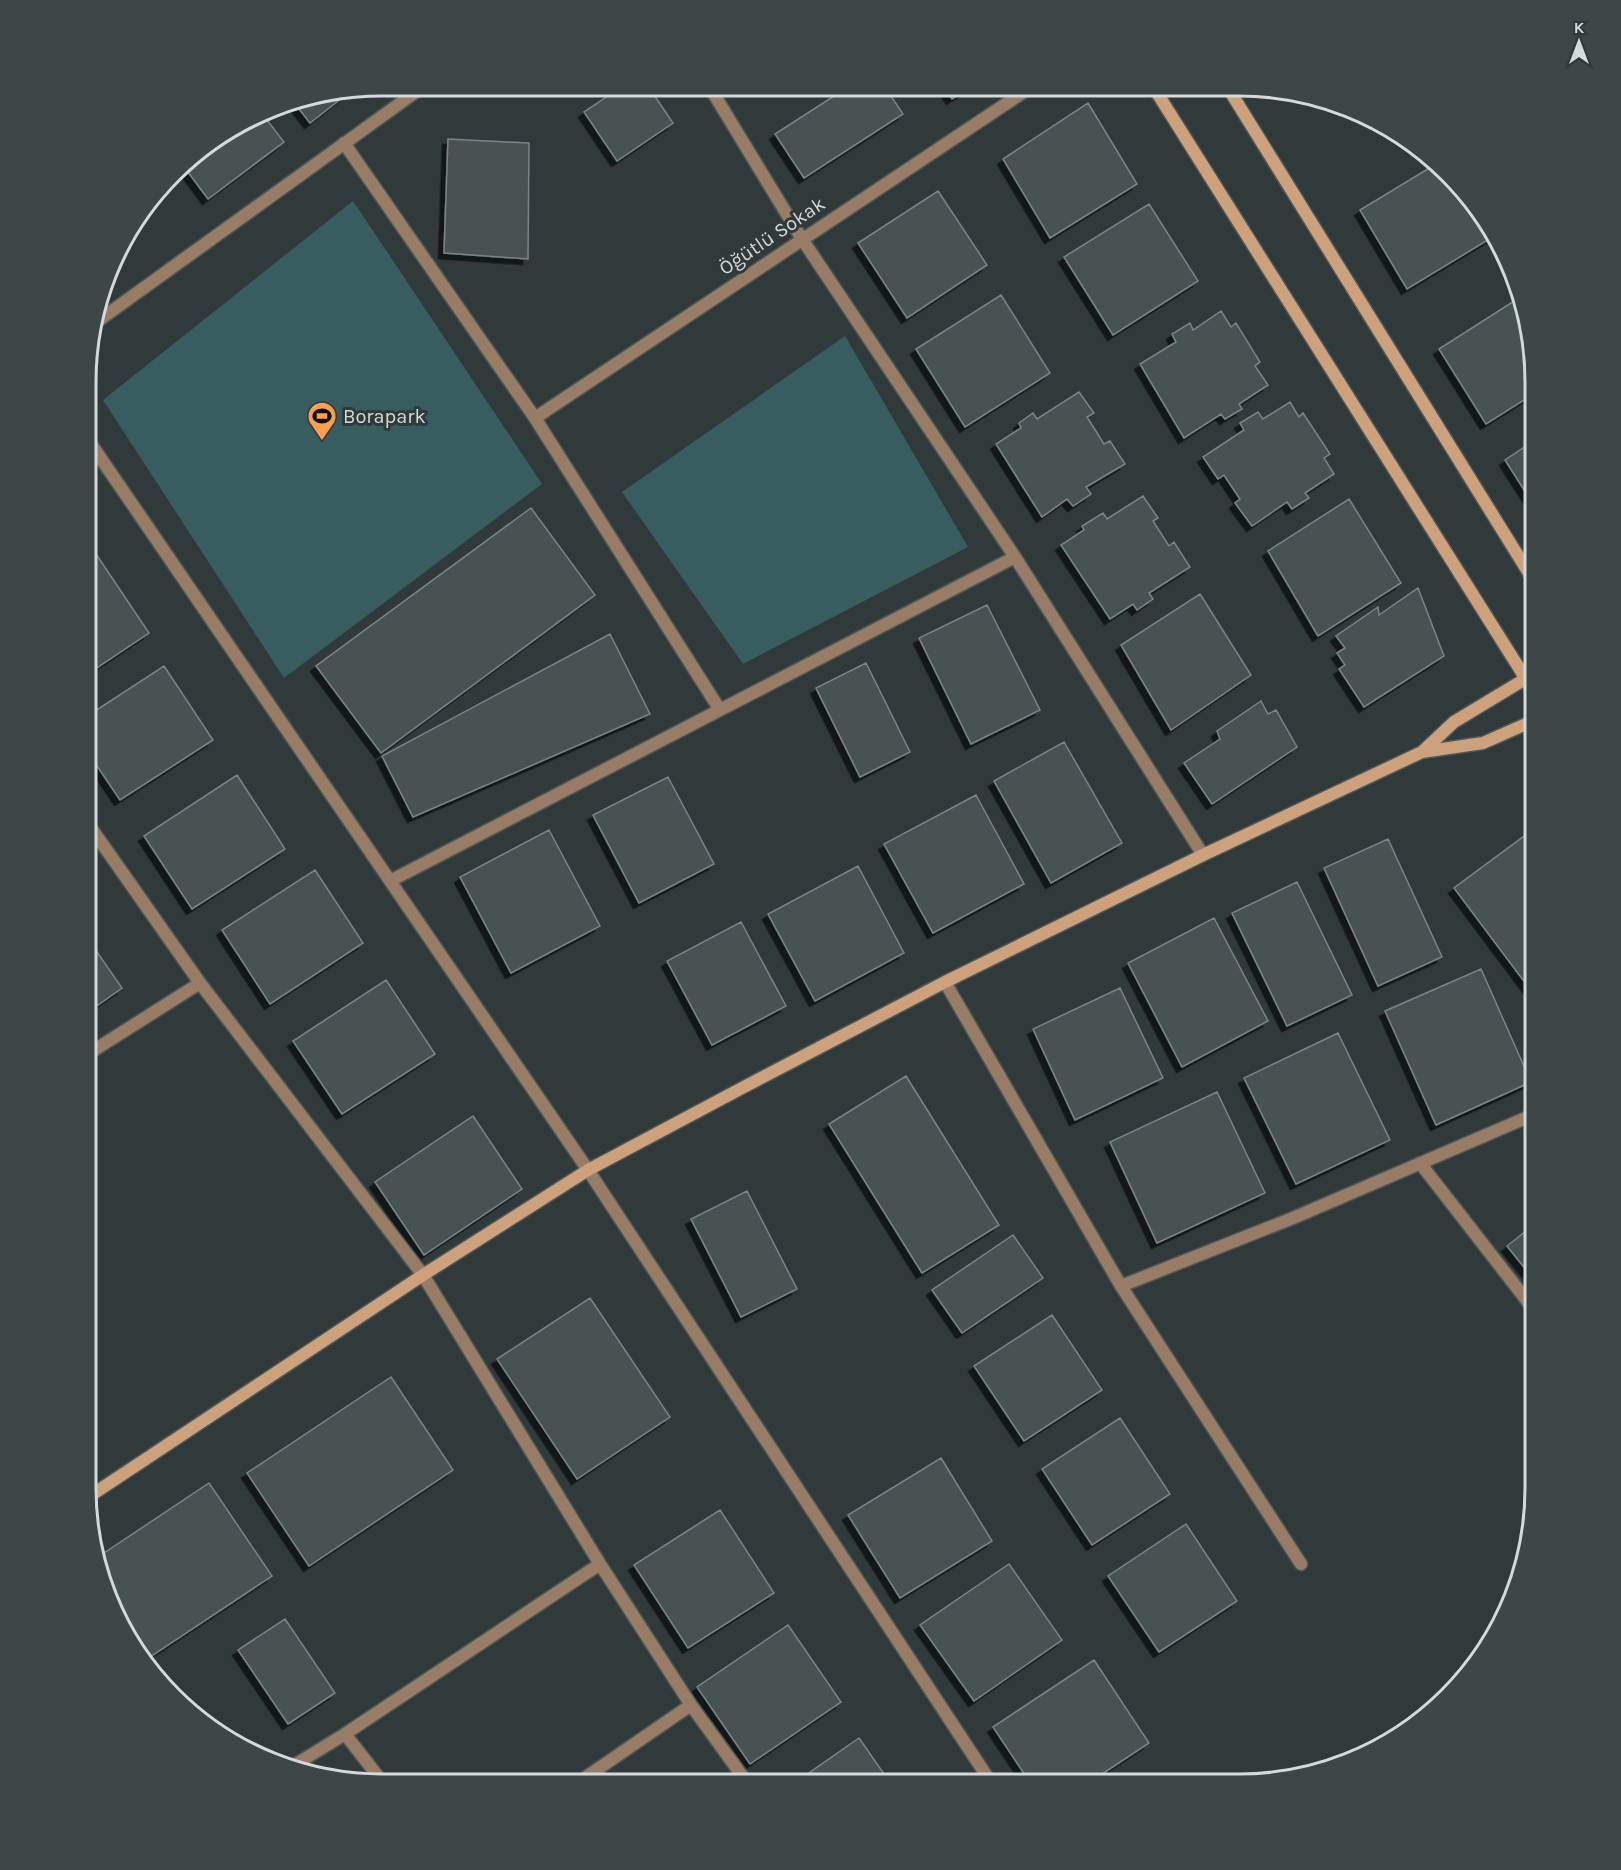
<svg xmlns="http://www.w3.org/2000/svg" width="1621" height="1870" font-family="Karla,sans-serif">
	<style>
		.green { fill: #385d60 }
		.building { fill: #475253; stroke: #798586; stroke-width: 1.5; filter: url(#shadow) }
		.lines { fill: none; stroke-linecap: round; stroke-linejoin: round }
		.street-casing { stroke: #4e5758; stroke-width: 15 }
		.secondary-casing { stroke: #4e5758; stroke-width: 15 }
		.street { stroke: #987c65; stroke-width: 12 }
		.secondary { stroke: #cea17d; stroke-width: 12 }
		.labels { text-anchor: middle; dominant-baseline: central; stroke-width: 6; stroke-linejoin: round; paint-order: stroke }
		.street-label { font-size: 20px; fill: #d4dadb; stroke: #303a3b }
		.poi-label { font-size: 20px; fill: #d4dadb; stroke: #303a3b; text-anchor: start }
		.rim { fill: none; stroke: #d4dadb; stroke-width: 3 }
	</style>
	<defs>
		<filter id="shadow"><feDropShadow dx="-5.5" dy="5.5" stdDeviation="0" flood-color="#0009"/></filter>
	</defs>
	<rect width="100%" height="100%" fill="#303a3b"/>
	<path class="green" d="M353 201 542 484 284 678 103 400Z
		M845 336 968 547 743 664 622 492Z"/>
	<path class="building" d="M623 86H648L673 123 617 161 584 112Z
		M848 87H885L903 114 804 178 775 134Z
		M944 87H970L952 99Z
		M351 91 310 123 292 100Z
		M1088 103 1137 184 1050 238 1003 159Z
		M263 115 284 142 208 199 182 164 187 159Z
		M448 139 529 143 528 259 444 253Z
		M1436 164 1462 186 1496 235 1407 289 1360 210Z
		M938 191 987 265 907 318 858 243Z
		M1149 204 1198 281 1113 335 1064 257Z
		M1001 295 1050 373 965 427 916 349Z
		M1522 296 1525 305 1535 393 1486 424 1439 349Z
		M1221 311 1231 327 1236 323 1260 362 1255 366 1268 385 1239 404 1242 409 1225 419 1221 414 1184 438 1140 364 1176 342 1172 334 1190 323 1193 330Z
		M1079 392 1094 413 1087 417 1104 444 1110 441 1125 464 1086 487 1091 494 1073 506 1067 499 1042 517 996 444 1021 428 1019 423 1033 413 1037 419Z
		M1290 402 1299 417 1303 413 1330 454 1324 458 1334 474 1305 493 1309 498 1292 509 1287 502 1252 526 1235 503 1240 499 1224 475 1218 479 1203 457 1244 430 1240 423 1258 412 1263 419Z
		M1535 440V507L1505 460Z
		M1143 496 1158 518 1153 521 1169 546 1174 542 1190 567 1149 593 1153 599 1137 610 1133 604 1110 619 1061 545 1084 530 1082 526 1103 513 1107 519Z
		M1349 499 1401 583 1318 636 1268 551Z
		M531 508 595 595 381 753 316 666Z
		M90 545 149 633 89 673Z
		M1418 588 1444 656 1364 707 1339 669 1345 665 1337 653 1345 648 1336 636 1378 607 1379 615Z
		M1200 594 1251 675 1171 730 1121 645Z
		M987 605 1040 710 971 744 919 638Z
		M610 634 650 714 413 817 382 756Z
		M866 663 910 752 860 777 816 688Z
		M164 666 213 740 120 800 89 754V715Z
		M1261 701 1268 714 1276 710 1297 747 1212 804 1184 763 1220 739 1217 731Z
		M1064 742 1122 843 1051 883 994 781Z
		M237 775 285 849 192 909 144 836Z
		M668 777 714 864 639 903 593 815Z
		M976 795 1024 884 933 933 884 844Z
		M1535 828V996L1454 888Z
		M549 830 600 926 511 973 460 877Z
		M1388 839 1442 957 1378 986 1324 868Z
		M858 866 904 953 815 1001 768 914Z
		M315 870 363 943 270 1004 222 930Z
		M1297 882 1352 995 1287 1026 1232 913Z
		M1214 918 1268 1021 1182 1067 1128 963Z
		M741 922 786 1006 712 1045 667 961Z
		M88 939 122 988 88 1012Z
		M1481 969 1531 1082 1436 1125 1385 1011Z
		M386 980 435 1054 342 1114 293 1041Z
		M1120 988 1163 1078 1075 1120 1033 1029Z
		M1338 1033 1390 1140 1296 1184 1244 1078Z
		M906 1076 999 1225 922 1273 829 1124Z
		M1217 1092 1265 1193 1157 1243 1110 1142Z
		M473 1116 522 1189 424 1255 375 1182Z
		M747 1191 797 1289 741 1317 691 1219Z
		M1535 1224V1281L1507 1246Z
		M1013 1235 1043 1278 962 1333 932 1290Z
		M590 1298 670 1417 577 1479 497 1359Z
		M1052 1315 1102 1390 1024 1441 974 1366Z
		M391 1377 453 1470 309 1566 247 1473Z
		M1120 1418 1170 1494 1092 1545 1042 1469Z
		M941 1458 992 1541 900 1598 848 1515Z
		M209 1483 272 1576 144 1661 125 1637 95 1559Z
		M720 1510 774 1593 688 1648 634 1565Z
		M1186 1524 1237 1601 1159 1652 1108 1576Z
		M1009 1564 1062 1640 974 1701 920 1625Z
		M285 1619 335 1693 288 1724 238 1650Z
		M788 1625 841 1702 750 1764 697 1687Z
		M1094 1660 1149 1743 1087 1784H1031L993 1727Z
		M859 1738 891 1784H793Z"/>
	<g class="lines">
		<g class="street-casing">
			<path id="street" d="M709 86 802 239 1015 557 1203 855
				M344 143 535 418 720 710
				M91 326 424 86
				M535 418 1031 87
				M91 444 588 1170 992 1784
				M89 825 200 983 423 1275 600 1564 691 1705 748 1784
				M390 881 1015 557
				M945 982 1121 1286 1301 1564
				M88 1054 200 983
				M1420 1163 1535 1311
				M1121 1286 1293 1218 1535 1114
				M345 1734 384 1784
				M288 1769 345 1734 600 1564
				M576 1784 691 1705"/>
		</g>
		<g class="secondary-casing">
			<path id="secondary" d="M1154 88 1526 679 1535 700
				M1228 88 1535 583
				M1422 752 1454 722 1535 673
				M87 1498 423 1275 588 1170 742 1088 945 982 1203 855 1422 752 1483 743 1535 720"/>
		</g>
		<use href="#street" class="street"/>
		<use href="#secondary" class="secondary"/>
	</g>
	<defs>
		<g id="stadium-pin" transform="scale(1.5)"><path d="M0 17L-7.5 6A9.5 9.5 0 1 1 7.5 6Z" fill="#f99f4d" stroke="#303a3b"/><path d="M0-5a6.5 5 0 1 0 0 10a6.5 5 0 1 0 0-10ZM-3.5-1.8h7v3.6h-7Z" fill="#111"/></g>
	</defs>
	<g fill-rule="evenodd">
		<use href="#stadium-pin" x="322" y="416"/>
	</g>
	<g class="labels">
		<g class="street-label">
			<text transform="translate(772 236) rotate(-34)">Öğütlü Sokak</text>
		</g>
		<g class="poi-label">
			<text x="343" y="416">Borapark</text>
		</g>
	</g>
	<path d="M0 0H1621V1870H0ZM382 96H1239A286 286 0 0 1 1525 382V1488A286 286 0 0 1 1239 1774H382A286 286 0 0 1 96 1488V382A286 286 0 0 1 382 96Z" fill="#3d4748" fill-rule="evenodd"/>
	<path class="rim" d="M382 96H1239A286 286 0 0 1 1525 382V1488A286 286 0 0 1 1239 1774H382A286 286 0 0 1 96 1488V382A286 286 0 0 1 382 96Z"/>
	<g transform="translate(1579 42)" stroke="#303a3b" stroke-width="4.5" paint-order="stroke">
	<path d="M0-4.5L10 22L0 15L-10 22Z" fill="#d4dadb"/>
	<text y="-9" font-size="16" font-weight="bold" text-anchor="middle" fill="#d4dadb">K</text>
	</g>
</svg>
